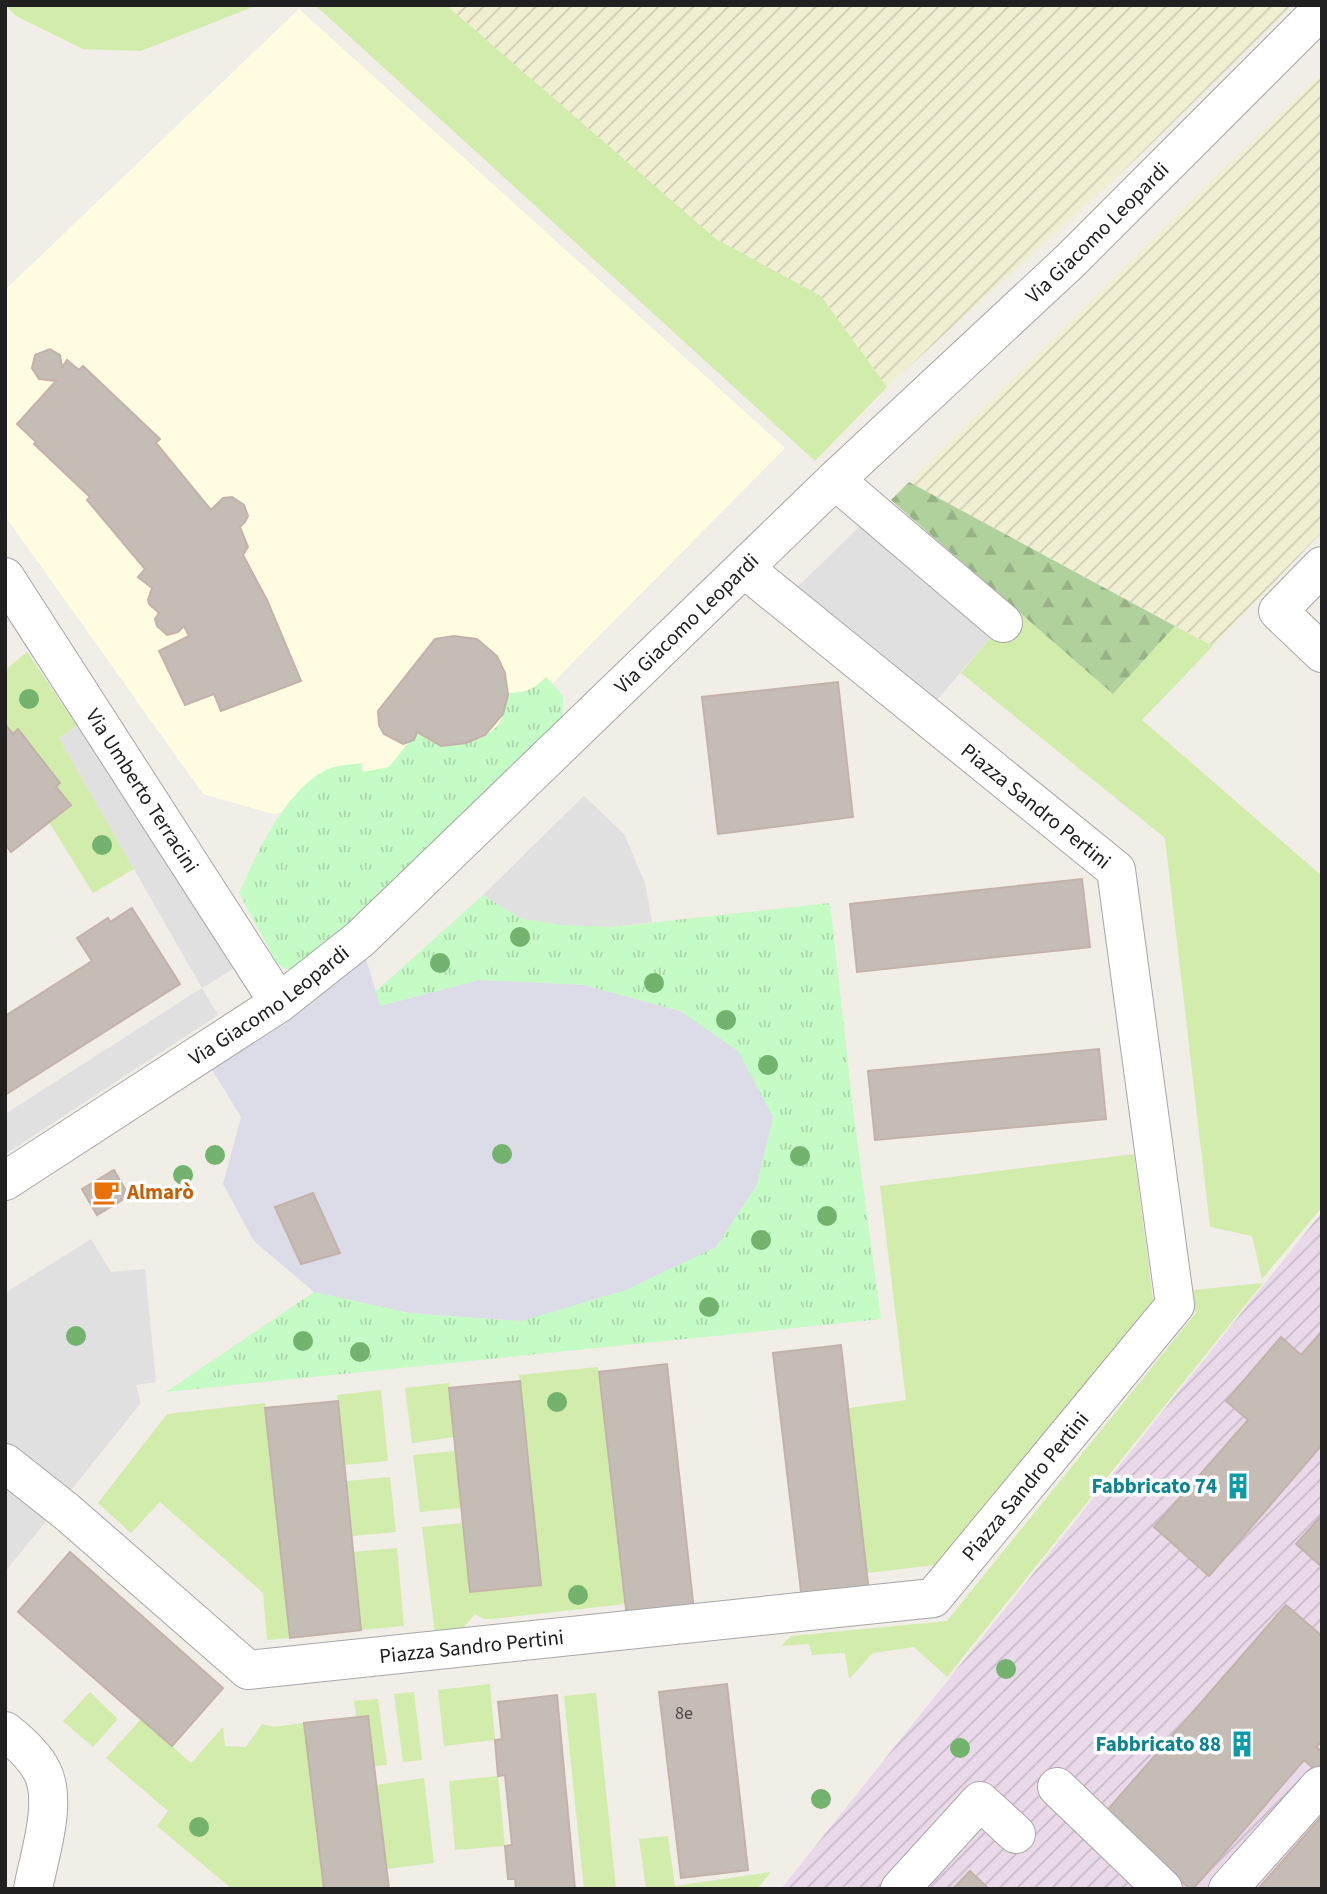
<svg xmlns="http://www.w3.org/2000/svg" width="1327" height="1894" font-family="'Source Sans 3',sans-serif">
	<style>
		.industrial { fill: url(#industrial-furrows) }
		.education { fill: #fffce2 }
		.farmland { fill: url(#farmland-furrows) }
		.grass { fill: #d2ecac }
		.forest { fill: url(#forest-firs) }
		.park { fill: url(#park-tufts) }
		.parking { fill: #e0e0e0 }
		.plaza { fill: #dbdce7 }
		.building { fill: #c6bcb6; stroke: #c3b2a9; stroke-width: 2 }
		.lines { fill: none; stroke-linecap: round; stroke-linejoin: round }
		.minor-casing { stroke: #a7a7a7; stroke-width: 40 }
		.minor { stroke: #fff; stroke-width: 38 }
		.tree { fill: #73b36d }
		.labels { text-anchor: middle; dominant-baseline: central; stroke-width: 7; stroke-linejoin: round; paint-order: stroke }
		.number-label { font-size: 18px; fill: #4a4746 }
		.street-label { font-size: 21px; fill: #202020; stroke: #fff }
		.food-label { font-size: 21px; font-weight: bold; fill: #c56008; stroke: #fff; text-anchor: start }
		.culture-label { font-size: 21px; font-weight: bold; fill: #0d838f; stroke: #fff; text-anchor: end }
	</style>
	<defs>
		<pattern id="industrial-furrows" width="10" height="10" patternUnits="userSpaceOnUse" patternTransform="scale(1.75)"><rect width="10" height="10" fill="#ead9e9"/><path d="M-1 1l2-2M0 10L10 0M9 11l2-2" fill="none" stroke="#c8bac8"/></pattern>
		<pattern id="farmland-furrows" width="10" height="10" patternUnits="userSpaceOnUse" patternTransform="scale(1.75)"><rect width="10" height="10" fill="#f0efd2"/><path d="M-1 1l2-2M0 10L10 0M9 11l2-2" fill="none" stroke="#cecdb4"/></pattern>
		<pattern id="forest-firs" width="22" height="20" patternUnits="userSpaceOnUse" patternTransform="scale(1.75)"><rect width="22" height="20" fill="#b0d19b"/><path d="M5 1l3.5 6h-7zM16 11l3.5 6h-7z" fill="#97b385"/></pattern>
		<pattern id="park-tufts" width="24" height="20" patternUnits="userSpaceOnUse" patternTransform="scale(1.75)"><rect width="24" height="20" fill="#c5fbc4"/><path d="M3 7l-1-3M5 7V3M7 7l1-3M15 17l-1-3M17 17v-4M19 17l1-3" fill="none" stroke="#a9d7a8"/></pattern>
	</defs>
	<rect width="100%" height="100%" fill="#f1ede7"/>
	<path class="industrial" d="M1322 1212V1889H781Z"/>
	<path class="education" d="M299 9 785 448 454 783 273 814 203 794 5 516V290Z"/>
	<path class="farmland" d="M446 5H1292L1138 157 887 387 821 296 716 239Z
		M1322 73V532L1213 646 909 482 1229 163Z"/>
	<path class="grass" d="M5 5H258L141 51 83 49 16 16Z
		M315 5H446L716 239 821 296 887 387 815 461Z
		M1015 608 1113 694 1175 626 1213 646 1142 720 1322 876V1207L1262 1279 1252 1236 1210 1227 1165 838 961 673Z
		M27 652 77 726 59 738 134 869 93 893 49 822 56 787 60 782 19 730 13 734 5 724V670Z
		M1134 1154 1154 1307 944 1564 867 1573 848 1408 906 1400 880 1186Z
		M1263 1283 947 1677 914 1647 873 1653 849 1679 845 1653 812 1655 809 1644 781 1646 791 1636 947 1621 1195 1314 1193 1290Z
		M598 1367 625 1604 493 1619H484L475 1614 464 1627 468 1630 435 1634 422 1527 463 1523 470 1592 541 1585 519 1375Z
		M449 1383 454 1437 412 1443 405 1388Z
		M381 1390 388 1461 345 1465 337 1395Z
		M265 1403 290 1638 267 1640 263 1593 160 1502 131 1533 98 1503 167 1414Z
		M455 1451 461 1508 420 1512 413 1455Z
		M390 1477 396 1532 352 1536 346 1481Z
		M397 1548 404 1626 361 1630 353 1552Z
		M490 1684 495 1740 444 1746 438 1690Z
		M90 1692 118 1719 93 1747 63 1721Z
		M414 1692 422 1760 403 1762 394 1694Z
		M596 1693 616 1889H584L564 1696Z
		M378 1699 387 1765 374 1766 368 1717H356L354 1701Z
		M141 1719 191 1763 223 1727 225 1746 246 1747 262 1724 273 1727 304 1723 324 1889H243L240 1887 232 1889 157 1826 168 1811 106 1758Z
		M498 1776 505 1846 455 1850 449 1781Z
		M424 1778 434 1863 386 1869 376 1785Z
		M668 1836 675 1886 771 1872 757 1889H646L639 1839Z"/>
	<path class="forest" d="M909 482 1175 626 1113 694 891 500Z"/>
	<path class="park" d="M546 677 563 696 562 732 302 970 285 969 276 962 239 893C257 853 284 793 324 771 334 765 350 765 361 763L363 772 389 767 417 732C424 736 434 745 441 746 454 748 491 736 498 725 504 716 505 704 507 693 524 693 533 690 546 677Z
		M483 895 520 918 612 927 830 903 853 1109 881 1319 166 1392 314 1292 410 1313 521 1321 716 1247 757 1185 773 1117 680 1011 583 985 480 980 380 1006 375 992Z"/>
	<path class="parking" d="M865 521 994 633 915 726 772 612Z
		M85 721 128 788 233 969 202 988 218 1015 7 1153 5 1114 202 988 59 738Z
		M584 796 624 834 645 883 652 922 612 927 560 925 520 918 483 895Z
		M91 1239 111 1272 145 1269 156 1382 136 1385 141 1403 5 1572V1293Z"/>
	<path class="plaza" d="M360 939 380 1006 480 980 583 985 680 1011 738 1051 773 1117 757 1185 716 1247 626 1290 521 1321 410 1313 314 1292 254 1241 223 1184 241 1117 202 1053Z"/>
	<path class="building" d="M50 349 60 355 62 367 67 360 79 370 83 366 160 439 156 443 211 510 223 498 232 497 244 505 248 516 245 522 240 527 248 547 243 555 267 600 301 681 221 711 214 694 185 705 159 651 189 636 184 626 178 632 167 635 157 626 155 619 159 613 149 604 148 600 152 588 138 577 145 569 87 500 90 497 34 444 36 442 17 424 56 381 39 379 32 368 35 355Z
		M454 636 477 639 497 656 505 673 508 695 503 714 485 735 466 743 441 746 417 732 414 740 403 744 384 734 379 725 378 711 435 639Z
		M838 682 853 817 718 834 702 697Z
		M5 724 13 734 18 729 60 783 56 787 71 805 11 852 5 844Z
		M1082 879 1090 947 857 972 850 904Z
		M132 908 180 984 5 1095V1016L92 961 77 938 108 918 110 922Z
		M1099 1049 1106 1119 875 1140 868 1071Z
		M114 1170 129 1196 97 1215 82 1189Z
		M313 1193 340 1253 301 1264 275 1207Z
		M1322 1331V1445L1209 1576 1154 1527 1248 1420 1226 1401 1281 1337 1301 1355Z
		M841 1345 869 1593 802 1600 773 1353Z
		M667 1364 694 1611 627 1618 599 1372Z
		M520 1381 541 1585 470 1592 449 1388Z
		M338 1401 361 1630 290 1638 265 1408Z
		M1322 1515V1567L1296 1544Z
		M70 1552 223 1688 172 1746 18 1612Z
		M1286 1605 1322 1636V1741L1316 1747 1322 1752V1776L1304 1760 1193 1889H1190L1104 1814Z
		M727 1684 748 1870 681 1878 659 1692Z
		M557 1695 575 1889H516L515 1879H508L505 1846 512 1845 505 1775 498 1776 495 1740 502 1739 498 1702Z
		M368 1716 389 1889H324L304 1723Z
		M1322 1816V1889H1258Z
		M970 1871 989 1889H953Z"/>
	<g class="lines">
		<g class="minor-casing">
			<g id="minor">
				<path d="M835 480 1003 623"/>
				<path d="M1322 566 1278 611 1322 653"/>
				<path id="s1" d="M5 577 279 1003"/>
				<path id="s2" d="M5 1181 279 1003 360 939 835 480 1070 261 1322 9"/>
				<path id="s3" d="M5 1463 67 1512 248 1670 933 1598 1175 1305 1116 870 745 569"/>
				<path d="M5 1731C19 1742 34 1755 42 1771 58 1802 39 1856 33 1889"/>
				<path d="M1057 1787 1163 1889"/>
				<path d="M900 1889 980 1801 1016 1834"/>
				<path d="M1228 1889 1320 1786"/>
			</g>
		</g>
		<use href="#minor" class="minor"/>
	</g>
	<g class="tree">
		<circle cx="29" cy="699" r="10"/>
		<circle cx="102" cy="845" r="10"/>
		<circle cx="520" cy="937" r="10"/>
		<circle cx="440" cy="963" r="10"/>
		<circle cx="654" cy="983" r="10"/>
		<circle cx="726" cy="1020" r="10"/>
		<circle cx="768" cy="1065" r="10"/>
		<circle cx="502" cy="1154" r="10"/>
		<circle cx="215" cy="1155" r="10"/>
		<circle cx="800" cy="1156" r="10"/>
		<circle cx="183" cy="1175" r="10"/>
		<circle cx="827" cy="1216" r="10"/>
		<circle cx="761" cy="1240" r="10"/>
		<circle cx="709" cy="1307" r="10"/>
		<circle cx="76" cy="1336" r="10"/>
		<circle cx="303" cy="1341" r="10"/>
		<circle cx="360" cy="1352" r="10"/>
		<circle cx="557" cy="1402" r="10"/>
		<circle cx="578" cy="1595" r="10"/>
		<circle cx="1006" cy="1669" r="10"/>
		<circle cx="960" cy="1748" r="10"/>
		<circle cx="821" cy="1799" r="10"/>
		<circle cx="199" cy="1827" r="10"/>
	</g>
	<defs>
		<g id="cafe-bare" transform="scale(2.1)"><path d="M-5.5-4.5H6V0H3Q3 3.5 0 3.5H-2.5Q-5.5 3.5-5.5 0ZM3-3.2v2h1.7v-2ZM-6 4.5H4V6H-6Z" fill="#e8710a" stroke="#fff" stroke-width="2.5" paint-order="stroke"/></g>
		<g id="building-bare" transform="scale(2.1)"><path d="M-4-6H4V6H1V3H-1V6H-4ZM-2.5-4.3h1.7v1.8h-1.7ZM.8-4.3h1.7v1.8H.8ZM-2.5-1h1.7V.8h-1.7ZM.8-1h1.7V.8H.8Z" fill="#0f9aa8" stroke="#fff" stroke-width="2.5" paint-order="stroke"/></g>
	</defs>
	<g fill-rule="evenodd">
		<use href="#cafe-bare" x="106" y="1192"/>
		<use href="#building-bare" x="1238" y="1486"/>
		<use href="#building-bare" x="1242" y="1744"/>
	</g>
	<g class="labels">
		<g class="number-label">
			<text x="684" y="1713">8e</text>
		</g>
		<g class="street-label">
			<text stroke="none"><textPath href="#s2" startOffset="1451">Via Giacomo Leopardi</textPath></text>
			<text stroke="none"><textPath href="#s2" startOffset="884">Via Giacomo Leopardi</textPath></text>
			<text stroke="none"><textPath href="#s1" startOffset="254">Via Umberto Terracini</textPath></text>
			<text transform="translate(1036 806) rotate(39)">Piazza Sandro Pertini</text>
			<text stroke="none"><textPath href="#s2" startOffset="317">Via Giacomo Leopardi</textPath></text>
			<text stroke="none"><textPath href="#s3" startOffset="1153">Piazza Sandro Pertini</textPath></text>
			<text stroke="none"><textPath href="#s3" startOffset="544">Piazza Sandro Pertini</textPath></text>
		</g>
		<g class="food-label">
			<text x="127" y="1192">Almarò</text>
		</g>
		<g class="culture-label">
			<text x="1217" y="1486">Fabbricato 74</text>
			<text x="1221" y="1744">Fabbricato 88</text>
		</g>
	</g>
	<rect width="1327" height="1894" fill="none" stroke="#202020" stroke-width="14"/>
</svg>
